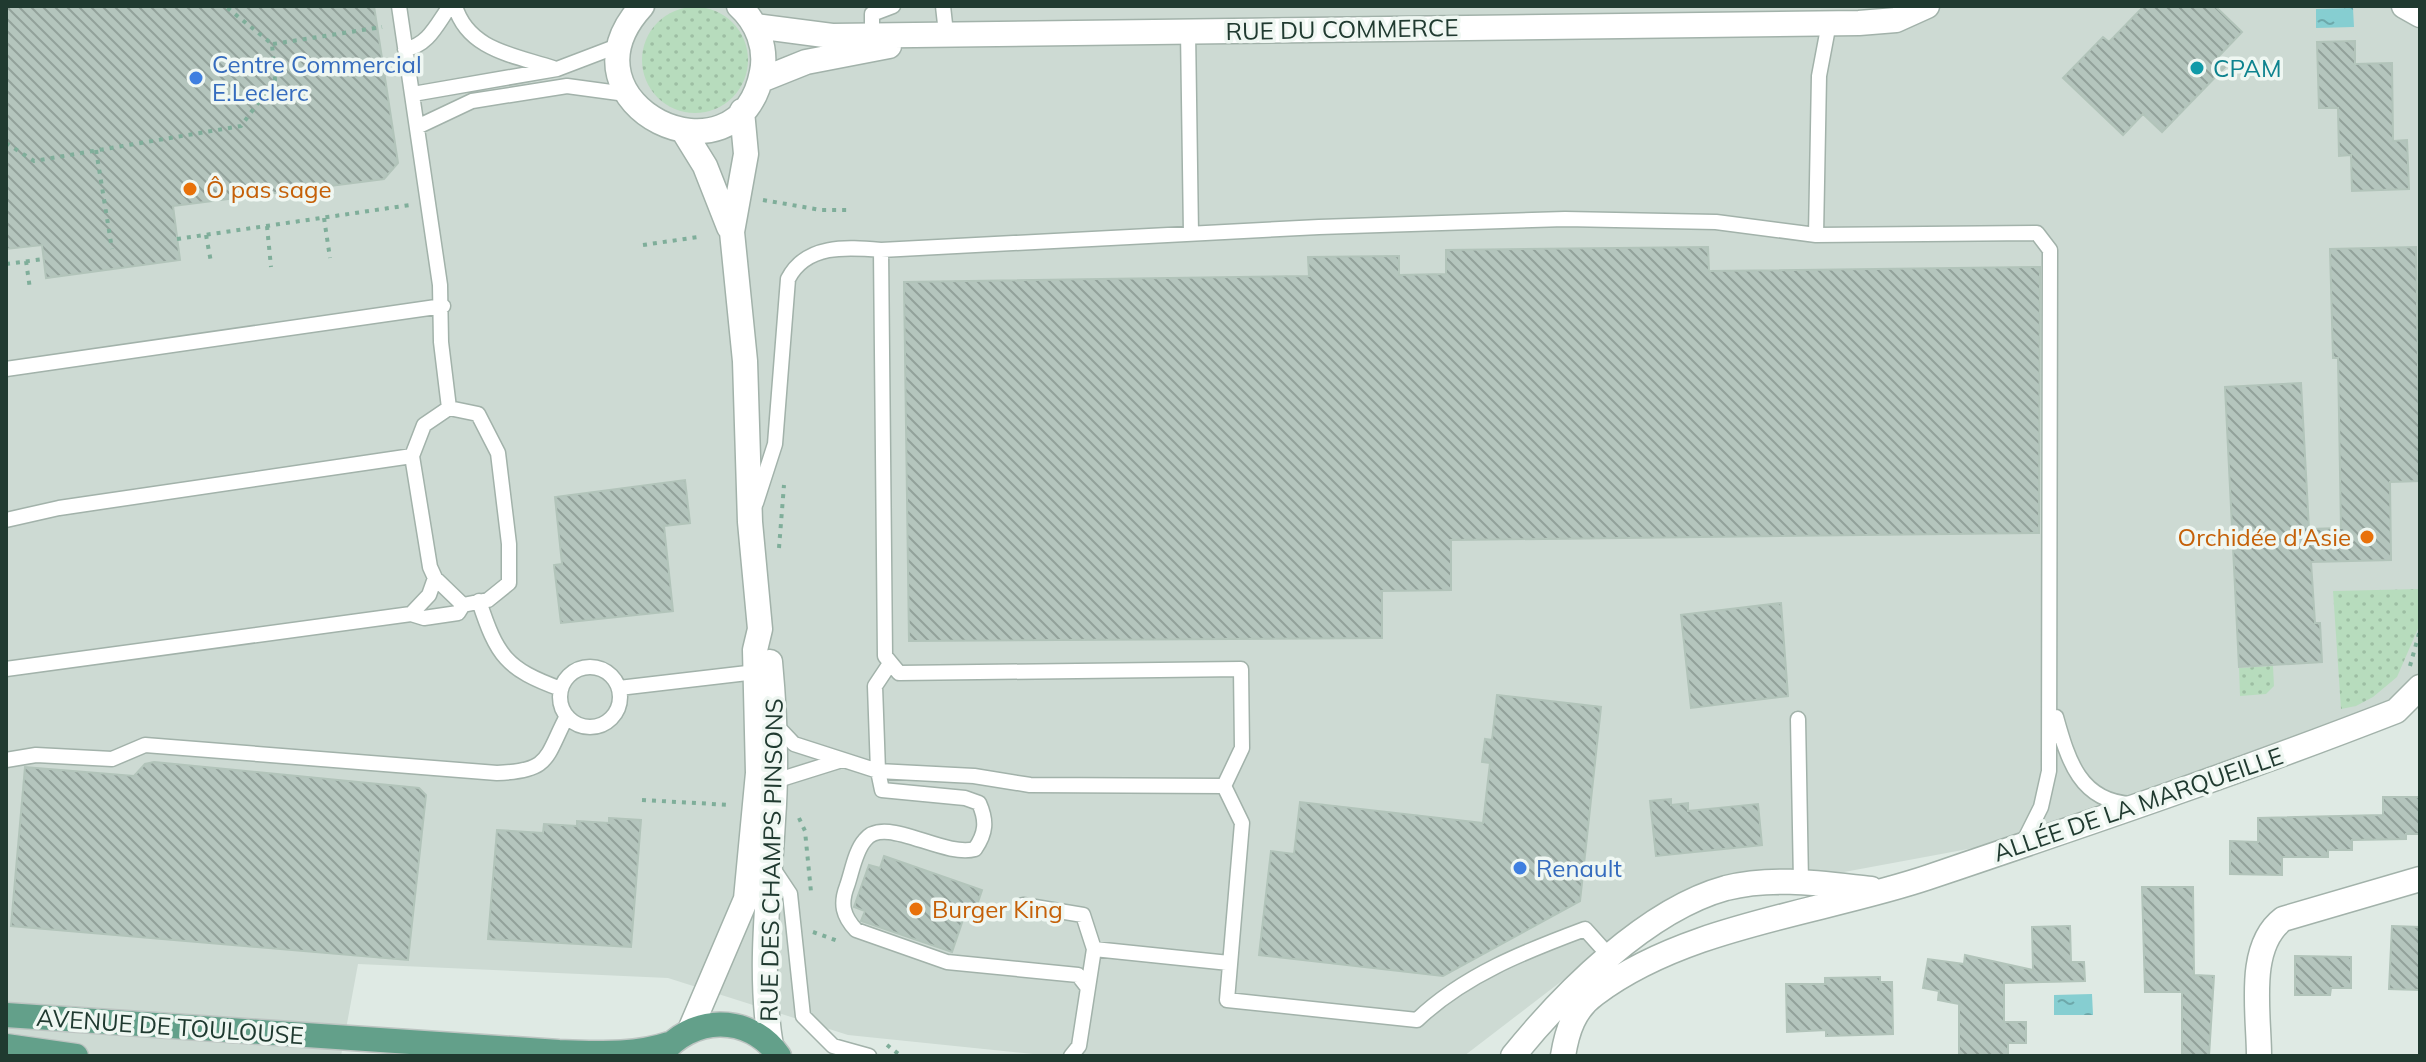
<svg xmlns="http://www.w3.org/2000/svg" width="2426" height="1062" font-family="Mulish,sans-serif">
	<style>
		.built { fill: #cddad3 }
		.grass { fill: url(#grass-dots) }
		.water { fill: url(#water-ripples) }
		.building { fill: url(#building-back-hatch); stroke: #b2c4ba; stroke-width: 2 }
		.lines { fill: none; stroke-linecap: round; stroke-linejoin: round }
		.service-casing { stroke: #a2b2aa; stroke-width: 17 }
		.minor-casing { stroke: #a2b2aa; stroke-width: 27 }
		.tertiary-casing { stroke: #a2b2aa; stroke-width: 27 }
		.primary-casing { stroke: #bcc4c1; stroke-width: 27 }
		.path { stroke: #7fae9a; stroke-width: 4; stroke-dasharray: 4 6; stroke-linecap: butt }
		.service { stroke: #fff; stroke-width: 14 }
		.minor { stroke: #fff; stroke-width: 24 }
		.tertiary { stroke: #fff; stroke-width: 24 }
		.primary { stroke: #63a08a; stroke-width: 24 }
		.culture-dot { fill: #0f9aa8; stroke: #eff7f2; stroke-width: 3 }
		.shop-dot { fill: #3f7fe0; stroke: #eff7f2; stroke-width: 3 }
		.food-dot { fill: #e8710a; stroke: #eff7f2; stroke-width: 3 }
		.labels { text-anchor: middle; dominant-baseline: central; stroke-width: 7; stroke-linejoin: round; paint-order: stroke }
		.street-label { font-size: 24px; fill: #203a30; stroke: #eff7f2 }
		.shop-label { font-size: 24px; fill: #366cbe; stroke: #eff7f2; text-anchor: start }
		.culture-label { font-size: 24px; fill: #0d838f; stroke: #eff7f2; text-anchor: start }
		.food-label { font-size: 24px; fill: #c56008; stroke: #eff7f2; text-anchor: start }
	</style>
	<defs>
		<pattern id="grass-dots" width="8" height="8" patternUnits="userSpaceOnUse" patternTransform="scale(2)"><rect width="8" height="8" fill="#b7dcbd"/><path d="M2 2h.1M6 6h.1" fill="none" stroke="#9dbea3" stroke-width="1.8" stroke-linecap="round"/></pattern>
		<pattern id="water-ripples" width="26" height="14" patternUnits="userSpaceOnUse" patternTransform="scale(2)"><rect width="26" height="14" fill="#86ced1"/><path d="M2 4q2-2 4 0t4 0M15 11q2-2 4 0t4 0" fill="none" stroke="#6da8aa"/></pattern>
		<pattern id="building-back-hatch" width="6" height="6" patternUnits="userSpaceOnUse" patternTransform="scale(2)"><rect width="6" height="6" fill="#b4c5bd"/><path d="M-1 5l2 2M0 0l6 6M5-1l2 2" fill="none" stroke="#92a19a"/></pattern>
	</defs>
	<rect width="100%" height="100%" fill="#dfeae4"/>
	<path class="built" d="M6 6H2420V682L2337 729 1979 847 1704 898 1580 967 1464 1056H1053L848 1035 668 978 358 964 341 1056H6Z"/>
	<path class="grass" d="M642 60a53 53 0 1 1 106 0a53 53 0 1 1-106 0Z
		M2420 589V624L2397 677 2373 697 2356 706 2341 709 2333 591Z
		M2273 666 2274 686 2266 694 2240 696 2239 668Z"/>
	<path class="water" d="M2353 8 2354 27 2316 28V9Z
		M2092 994 2093 1015H2054V995Z"/>
	<path class="building" d="M6 6H374L398 163 384 179 173 206 180 260 46 278 42 245 6 249Z
		M2144 6H2215L2242 32 2218 57 2227 65 2162 132 2143 114 2123 135 2063 78 2103 37 2109 42Z
		M2355 41V64L2392 63 2393 141 2407 140 2409 189 2352 191 2351 155 2339 156 2338 108H2319L2317 42Z
		M1708 247 1709 271 2040 267 2039 533 1451 540V590L1382 591V638L909 641 904 282 1309 276 1308 257 1399 256V275L1446 274V250Z
		M2416 247 2420 481 2390 482 2391 560 2311 562 2315 623H2320L2322 662 2239 667 2225 387 2301 383 2309 529 2341 528 2338 358H2333L2330 249Z
		M685 480 690 523 664 526 673 611 561 623 554 565 562 564 555 497Z
		M1781 603 1788 696 1691 708 1681 615Z
		M1497 695 1601 707 1580 901 1443 976 1259 955 1271 851 1294 854 1300 802 1483 823 1490 763 1482 762 1485 739 1492 740Z
		M154 762 419 788 426 795 408 960 11 926 25 767 134 776 145 764Z
		M2383 797H2420V834H2406V839L2352 840V850H2328V857H2282V875L2230 874V841L2258 842V818L2383 815Z
		M1671 799V805L1688 803V811L1758 804 1762 845 1656 856 1650 801Z
		M609 818 641 820 631 947 488 939 497 830 543 833 544 824 577 826V821L609 823Z
		M884 856 982 890 975 911 967 908 952 952 861 921 865 911 854 907 869 865 880 868Z
		M2142 887H2193L2194 975 2214 976 2209 1056H2182V992H2145Z
		M2070 926 2071 962H2084L2085 981 2004 983V1022H2026V1043H2008V1056H1959V1004L1938 1000 1939 991 1923 988 1928 959 1964 964 1965 955 2033 970 2032 927Z
		M2392 926 2420 927V990L2389 989Z
		M2295 956 2351 957V988H2331L2330 995H2295Z
		M1880 977V982H1892L1893 1034 1826 1036V1030L1787 1032 1786 984H1825V978Z"/>
	<g class="lines">
		<g class="service-casing">
			<path id="service" d="M399 6 440 285 441 342 449 408
				M455 6C468 50 514 55 553 68
				M943 6 946 33
				M1188 31 1191 234
				M872 35V14L893 6
				M405 49C428 46 437 24 450 6
				M413 94 557 69 620 45
				M417 127 472 101 567 86 626 94
				M1816 235 2037 233 2050 250 2049 771 2041 807 2023 843
				M881 250 885 656 899 673 1241 669 1242 748 1224 786 1242 823 1227 1000 1417 1020C1464 975 1526 951 1585 929L1612 959
				M6 369 443 306
				M449 408 478 414 498 453 509 544V583L488 600 463 605 435 578 430 567 412 456 424 425Z
				M756 503 775 444 788 279C806 244 846 247 881 250L1319 227 1565 219 1716 222 1816 235 1819 76 1829 23
				M6 520 59 508 412 456
				M479 601C497 656 506 669 561 689
				M411 614 429 595 435 578
				M889 665 875 686 878 771 882 790 965 798 979 803C987 821 986 833 975 849 943 858 884 814 865 840 855 851 852 872 847 886 840 904 843 916 856 930L947 962 1078 975 1088 988
				M560 697a30 30 0 1 1 60 0a30 30 0 1 1-60 0Z
				M6 669 411 614 424 618 458 613 463 605
				M619 688 756 672
				M2056 717C2068 760 2080 802 2132 804
				M1798 719 1801 882
				M775 724 794 744 878 771 974 776 1030 785 1224 786
				M6 760 36 755 112 759 145 745 497 773C551 771 545 758 567 716
				M775 781 842 760
				M772 867 790 894 803 1016 833 1046 869 1056
				M1023 905 1083 915 1094 949 1079 1046 1071 1056
				M1094 949 1229 963"/>
		</g>
		<g class="minor-casing">
			<path id="minor" d="M642 6C551 105 739 194 762 72 767 48 757 22 739 6
				M2404 6 2420 15
				M755 26 832 36 1859 23 1896 20 1927 6
				M761 80 806 62 889 46
				M684 132 705 166 729 227
				M770 662C775 715 777 767 773 820 769 895 758 971 771 1046
				M690 1030 746 899 758 773 755 650 760 629 750 522 745 361 732 232 746 154 742 111
				M2259 1056C2259 1013 2246 947 2283 919L2420 879"/>
		</g>
		<g class="tertiary-casing">
			<path id="tertiary" d="M1513 1056C1564 993 1646 910 1726 888 1774 876 1824 884 1871 889
				M1563 1056C1567 1031 1574 1009 1595 994 1686 925 1823 913 1929 877 2086 824 2242 771 2396 711L2420 687"/>
		</g>
		<g class="primary-casing">
			<path id="primary" d="M6 1015 559 1052C597 1053 633 1056 669 1044
				M6 1046 76 1056
				M660 1056C691 1015 749 1013 779 1056"/>
		</g>
		<path class="path" d="M574 6H576
			M273 44 382 27
			M6 143 34 161 241 126 275 80 272 44 225 6
			M96 150 112 249
			M763 200 821 210H851
			M324 218 330 258
			M267 226 271 267
			M206 235 211 262
			M177 239 410 205
			M643 245 698 237
			M26 261 30 289
			M6 264 44 259
			M779 548 784 485
			M2410 666 2420 630
			M642 800 731 805
			M799 818 805 831 811 892
			M813 932 838 941
			M887 1045 901 1056"/>
		<use href="#service" class="service"/>
		<use href="#minor" class="minor"/>
		<use href="#tertiary" class="tertiary"/>
		<use href="#primary" class="primary"/>
	</g>
	<circle class="culture-dot" cx="2197" cy="68" r="8"/>
	<g class="shop-dot">
		<circle cx="196" cy="78" r="8"/>
		<circle cx="1520" cy="868" r="8"/>
	</g>
	<g class="food-dot">
		<circle cx="190" cy="189" r="8"/>
		<circle cx="2367" cy="537" r="8"/>
		<circle cx="916" cy="909" r="8"/>
	</g>
	<g class="labels">
		<g class="street-label">
			<text transform="translate(1342 29) rotate(-1)">RUE DU COMMERCE</text>
			<text transform="translate(2138 804) rotate(-19)">ALLÉE DE LA MARQUEILLE</text>
			<text transform="translate(771 860) rotate(-89)">RUE DES CHAMPS PINSONS</text>
			<text transform="translate(170 1026) rotate(4)">AVENUE DE TOULOUSE</text>
		</g>
		<g class="shop-label">
			<text x="212" y="64">Centre Commercial<tspan x="212" dy="28">E.Leclerc</tspan></text>
			<text x="1536" y="868">Renault</text>
		</g>
		<g class="culture-label">
			<text x="2213" y="68">CPAM</text>
		</g>
		<g class="food-label">
			<text x="206" y="189">Ô pas sage</text>
			<text x="2351" y="537" text-anchor="end">Orchidée d'Asie</text>
			<text x="932" y="909">Burger King</text>
		</g>
	</g>
	<rect width="2426" height="1062" fill="none" stroke="#203a30" stroke-width="16"/>
</svg>
